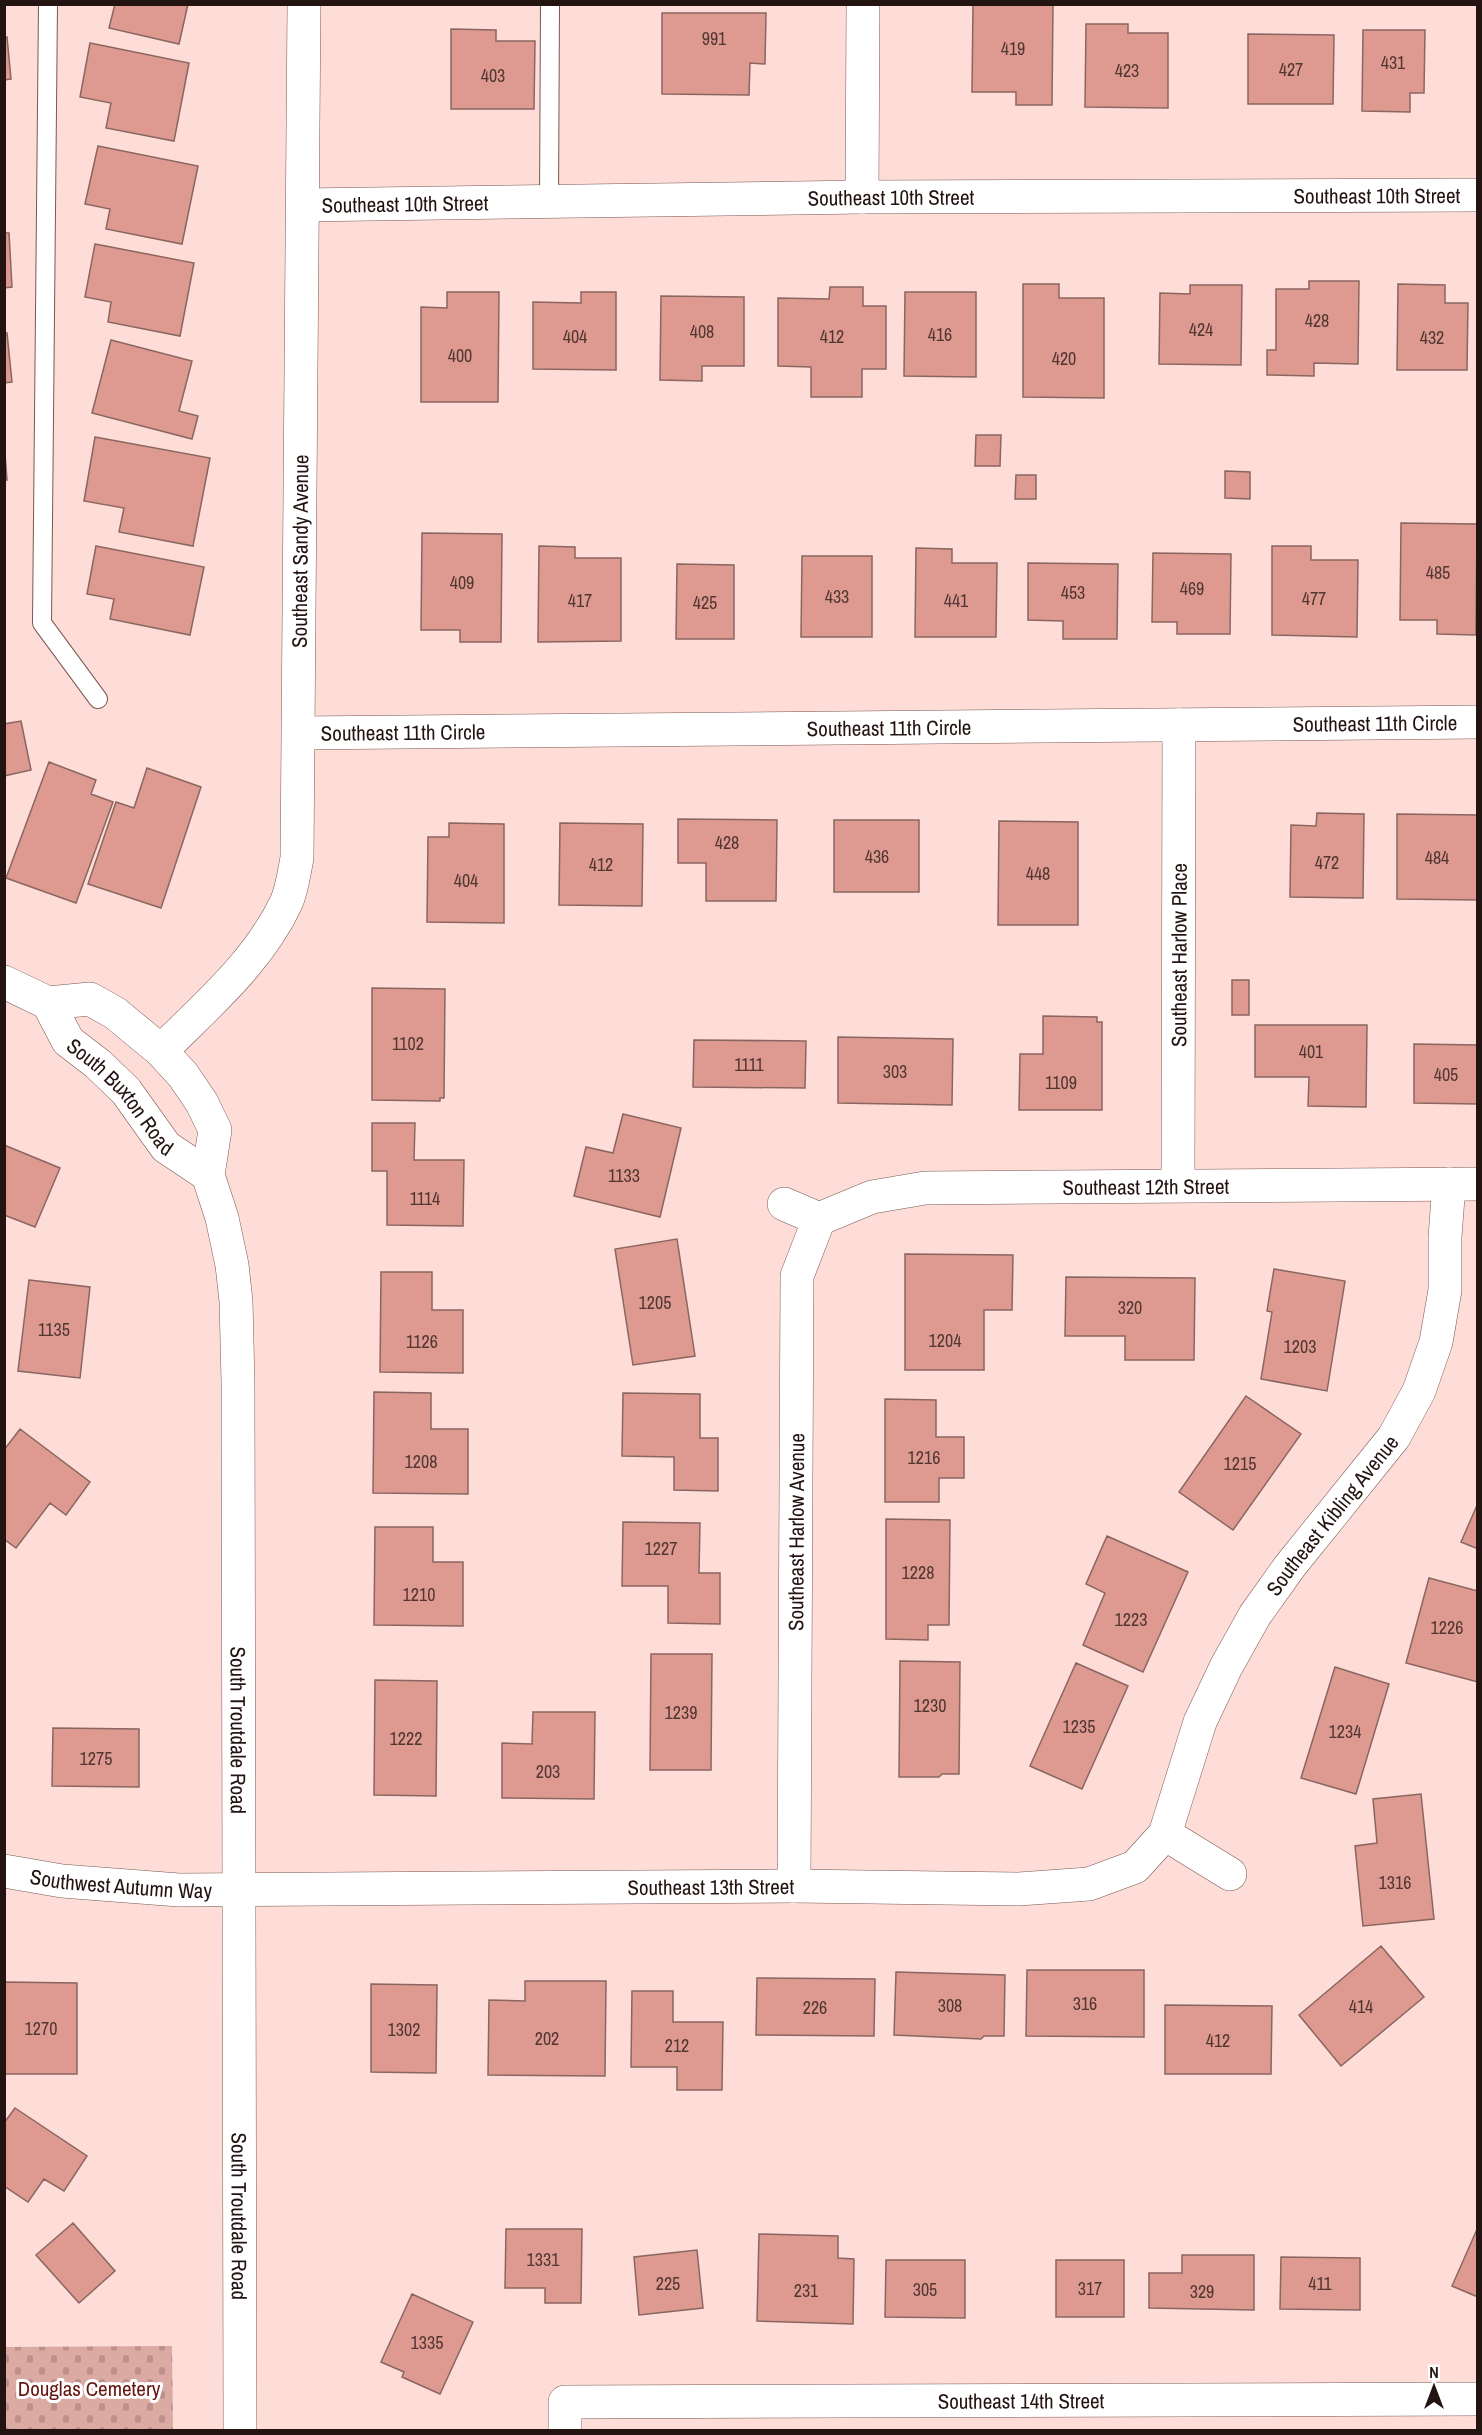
<svg xmlns="http://www.w3.org/2000/svg" width="1482" height="2435" font-family="'Archivo Narrow',sans-serif">
	<style>
		.cemetery { fill: url(#cemetery-stones) }
		.building { fill: #de9a90; stroke: #8a6660; stroke-width: 1.5 }
		.lines { fill: none; stroke-linecap: round; stroke-linejoin: round }
		.lane-casing { stroke: #7b5852; stroke-width: 20 }
		.street-casing { stroke: #7b5852; stroke-width: 34 }
		.secondary-casing { stroke: #7b5852; stroke-width: 34 }
		.lane { stroke: #fff; stroke-width: 18 }
		.street { stroke: #fff; stroke-width: 33 }
		.secondary { stroke: #fff; stroke-width: 33 }
		.labels { text-anchor: middle; dominant-baseline: central; stroke-width: 6; stroke-linejoin: round; paint-order: stroke }
		.number-label { font-size: 18px; fill: #523632 }
		.street-label { font-size: 21px; fill: #231412; stroke: #fff }
		.park-label { font-size: 21px; fill: #661611; stroke: #fff }
	</style>
	<defs>
		<pattern id="cemetery-stones" width="16" height="16" patternUnits="userSpaceOnUse" patternTransform="scale(1.5)"><rect width="16" height="16" fill="#dbaaa2"/><path d="M2 7V4a2 2 0 0 1 4 0v3zM10 15v-3a2 2 0 0 1 4 0v3z" fill="#bc918a"/></pattern>
	</defs>
	<rect width="100%" height="100%" fill="#fedcd7"/>
	<path class="cemetery" d="M172 2346 173 2430H5V2347Z"/>
	<path class="building" d="M115 4H188L179 44 109 28Z
		M973 4H1053L1052 105H1016V92H972Z
		M662 13H766L765 64 750 63 749 95 662 94Z
		M1086 24H1128V33H1168V108L1085 107Z
		M451 29 496 30V41H535L534 109H451Z
		M1363 30H1425L1424 93H1410V112L1362 111Z
		M1248 34 1334 35 1333 104H1248Z
		M7 37 11 79 4 80V38Z
		M90 43 189 63 174 141 106 128 111 103 80 97Z
		M98 146 198 166 182 244 106 229 110 209 85 204Z
		M4 233H9L12 287 4 288Z
		M95 244 194 263 180 336 108 322 111 302 85 297Z
		M1309 281H1359L1358 364 1314 363V376L1267 375V350H1276V289H1309Z
		M1023 284H1059V298H1104V398L1023 397Z
		M1398 284 1445 285V303H1468L1467 370H1397Z
		M1190 285H1242L1241 365 1159 364 1160 293 1190 294Z
		M830 287H863V306H886V369H862V397H811V367L778 366V298L829 299Z
		M447 292H499L498 402H421V307L447 308Z
		M581 292H616V370L533 369V302L581 303Z
		M905 292H976V377L904 376Z
		M661 296 744 297V366H702V381L660 380Z
		M4 333H7L12 382 4 383Z
		M111 340 192 361 179 411 198 416 192 439 92 413Z
		M976 435H1001L1000 466H975Z
		M95 437 210 458 193 546 119 532 124 508 84 501Z
		M4 441 7 480H4Z
		M1225 471 1250 472V499L1225 498Z
		M1016 475H1036V499H1015Z
		M1401 523 1477 524 1476 635 1437 634V620H1400Z
		M422 533 502 534 501 642H460V630H421Z
		M96 546 204 567 190 635 110 619 114 599 87 594Z
		M539 546 575 547V558H621V641L538 642Z
		M1272 546H1311V560H1358L1357 637 1272 635Z
		M916 548 952 549V563H997L996 637H915Z
		M1153 553 1231 554 1230 634H1177V622H1152Z
		M802 556H872V637H801Z
		M1028 563 1118 564 1117 639H1063V621L1028 620Z
		M677 564 734 565V639H676Z
		M21 721 31 770 4 776V724Z
		M49 762 96 780 91 794 113 802 76 903 6 878Z
		M147 768 201 787 161 908 88 884 116 802 134 808Z
		M1317 813 1364 814 1363 898 1290 897 1291 825 1316 826Z
		M1397 814 1478 815V900L1397 899Z
		M678 819 777 820 776 901H706V863H678Z
		M834 820H919V892H834Z
		M999 821 1078 822V925H998Z
		M449 823 504 824V923L427 922 428 837H449Z
		M560 823 643 824 642 906 559 905Z
		M1232 980H1249V1015H1232Z
		M372 988 445 989 444 1098H440V1101L372 1100Z
		M1043 1016 1097 1017V1022H1102V1110H1019L1020 1054H1043Z
		M1255 1025H1367L1366 1107 1308 1106 1309 1077H1255Z
		M838 1037 953 1039 952 1105 838 1103Z
		M694 1040 806 1041 805 1088 693 1087Z
		M1414 1044 1478 1045V1104L1414 1103Z
		M623 1114 681 1128 660 1217 574 1196 586 1147 613 1153Z
		M372 1123H415L414 1160H464L463 1226 387 1225V1171H372Z
		M4 1145 60 1168 35 1227 4 1215Z
		M677 1239 695 1356 633 1365 615 1249Z
		M905 1254 1013 1255 1012 1310H984V1370H905Z
		M1274 1269 1345 1281 1327 1391 1261 1379 1272 1312 1267 1311Z
		M381 1272H432V1310H463V1373L380 1372Z
		M1066 1277 1195 1278 1194 1360H1125V1336H1065Z
		M29 1280 90 1287 80 1378 18 1371Z
		M374 1392 431 1393V1429H468V1494L373 1493Z
		M623 1393 700 1394V1438H718V1491L674 1490V1457L622 1456Z
		M1246 1396 1301 1434 1233 1530 1179 1492Z
		M885 1399 936 1400V1437H964V1478H939V1502H885Z
		M20 1429 90 1482 66 1515 50 1503 16 1548 4 1539V1450Z
		M1478 1503V1549L1461 1542Z
		M886 1519 950 1520 949 1625H928V1640L886 1639Z
		M623 1522 700 1523 699 1573H720V1624L668 1623V1586H622Z
		M375 1527H433V1562H463V1626L374 1625Z
		M1107 1536 1188 1572 1143 1672 1083 1645 1105 1593 1086 1584Z
		M1429 1578 1478 1591V1682L1406 1663Z
		M651 1654H712L711 1770H650Z
		M900 1661 960 1662 959 1774H942L939 1777H899Z
		M1076 1663 1128 1686 1082 1789 1030 1766Z
		M1335 1667 1389 1684 1356 1794 1301 1778Z
		M375 1680 437 1681 436 1796 374 1795Z
		M533 1712H595L594 1799 502 1798V1743L532 1744Z
		M53 1728 139 1729V1787L52 1786Z
		M1421 1794 1434 1919 1363 1926 1355 1846 1377 1843 1373 1799Z
		M1381 1946 1424 1997 1341 2066 1299 2015Z
		M1027 1970H1144V2037L1026 2036Z
		M896 1972 1005 1975 1004 2036H984L981 2039 894 2035Z
		M757 1978 875 1979 874 2036 756 2035Z
		M525 1981H606L605 2076 488 2075 489 2000 525 2001Z
		M4 1982 77 1983V2074H4Z
		M371 1984 437 1985 436 2073 371 2072Z
		M632 1991H673V2022H723L722 2090H677V2067H631Z
		M1165 2005 1272 2006 1271 2074H1165Z
		M15 2108 87 2156 64 2191 44 2179 28 2202 4 2186V2123Z
		M73 2223 115 2271 79 2303 36 2255Z
		M1478 2227V2297L1452 2286Z
		M506 2229H582L581 2303H545V2288H505Z
		M759 2234 838 2236V2258L854 2259 853 2324 757 2321Z
		M697 2250 703 2308 639 2315 634 2257Z
		M1182 2255H1254V2310L1149 2308V2273H1182Z
		M1281 2257 1360 2258V2310L1280 2309Z
		M886 2260H965V2318L885 2317Z
		M1056 2260H1124V2317H1056Z
		M412 2294 473 2322 440 2394 402 2377 404 2372 381 2362Z"/>
	<g class="lines">
		<g class="lane-casing">
			<path id="lane" d="M48 4 42 623 98 699
				M549 201 550 4"/>
		</g>
		<g class="street-casing">
			<g id="street">
				<path d="M862 197 863 4"/>
				<path id="s1" d="M303 205 862 197 1478 195"/>
				<path id="s2" d="M299 733 1478 722"/>
				<path id="s3" d="M161 1051C207 1005 258 962 286 903 292 890 294 873 297 858L304 4"/>
				<path id="s4" d="M1178 1185 1179 725"/>
				<path d="M784 1204 819 1219"/>
				<path id="s5" d="M819 1219 872 1197 925 1188 1478 1184"/>
				<path d="M1165 1834 1230 1874"/>
				<path id="s6" d="M4 1871 62 1881 179 1890 794 1886 1019 1889 1089 1884 1135 1867 1165 1834 1200 1722 1226 1667 1255 1615 1290 1566 1394 1437 1419 1391 1436 1342 1445 1290V1237L1449 1184"/>
				<path id="s7" d="M794 1886 797 1276 819 1219"/>
				<path id="s8" d="M565 2430V2402L1478 2399"/>
			</g>
		</g>
		<g class="secondary-casing">
			<g id="secondary">
				<path id="s9" d="M4 982 48 1003 90 999 115 1013 161 1051 183 1075 202 1103 215 1130 208 1175 222 1218 232 1265 236 1301 238 1382 240 2430"/>
				<path id="s10" d="M48 1003 68 1041 98 1064 126 1091 166 1147 208 1175"/>
			</g>
		</g>
		<use href="#lane" class="lane"/>
		<use href="#street" class="street"/>
		<use href="#secondary" class="secondary"/>
	</g>
	<g class="labels">
		<g class="number-label">
			<text x="714" y="38">991</text>
			<text x="1013" y="48">419</text>
			<text x="1393" y="62">431</text>
			<text x="1291" y="69">427</text>
			<text x="1127" y="70">423</text>
			<text x="493" y="75">403</text>
			<text x="1317" y="320">428</text>
			<text x="1201" y="329">424</text>
			<text x="702" y="331">408</text>
			<text x="940" y="334">416</text>
			<text x="575" y="336">404</text>
			<text x="832" y="336">412</text>
			<text x="1432" y="337">432</text>
			<text x="460" y="355">400</text>
			<text x="1064" y="358">420</text>
			<text x="1438" y="572">485</text>
			<text x="462" y="582">409</text>
			<text x="1192" y="588">469</text>
			<text x="1073" y="592">453</text>
			<text x="837" y="596">433</text>
			<text x="1314" y="598">477</text>
			<text x="580" y="600">417</text>
			<text x="956" y="600">441</text>
			<text x="705" y="602">425</text>
			<text x="727" y="842">428</text>
			<text x="877" y="856">436</text>
			<text x="1437" y="857">484</text>
			<text x="1327" y="862">472</text>
			<text x="601" y="864">412</text>
			<text x="1038" y="873">448</text>
			<text x="466" y="880">404</text>
			<text x="408" y="1043">1102</text>
			<text x="1311" y="1051">401</text>
			<text x="749" y="1064">1111</text>
			<text x="895" y="1071">303</text>
			<text x="1446" y="1074">405</text>
			<text x="1061" y="1082">1109</text>
			<text x="624" y="1175">1133</text>
			<text x="425" y="1198">1114</text>
			<text x="655" y="1302">1205</text>
			<text x="1130" y="1307">320</text>
			<text x="54" y="1329">1135</text>
			<text x="945" y="1340">1204</text>
			<text x="422" y="1341">1126</text>
			<text x="1300" y="1346">1203</text>
			<text x="924" y="1457">1216</text>
			<text x="421" y="1461">1208</text>
			<text x="1240" y="1463">1215</text>
			<text x="661" y="1548">1227</text>
			<text x="918" y="1572">1228</text>
			<text x="419" y="1594">1210</text>
			<text x="1131" y="1619">1223</text>
			<text x="1447" y="1627">1226</text>
			<text x="930" y="1705">1230</text>
			<text x="681" y="1712">1239</text>
			<text x="1079" y="1726">1235</text>
			<text x="1345" y="1731">1234</text>
			<text x="406" y="1738">1222</text>
			<text x="96" y="1758">1275</text>
			<text x="548" y="1771">203</text>
			<text x="1395" y="1882">1316</text>
			<text x="1085" y="2003">316</text>
			<text x="950" y="2005">308</text>
			<text x="1361" y="2006">414</text>
			<text x="815" y="2007">226</text>
			<text x="41" y="2028">1270</text>
			<text x="404" y="2029">1302</text>
			<text x="547" y="2038">202</text>
			<text x="1218" y="2040">412</text>
			<text x="677" y="2045">212</text>
			<text x="543" y="2259">1331</text>
			<text x="668" y="2283">225</text>
			<text x="1320" y="2283">411</text>
			<text x="1090" y="2288">317</text>
			<text x="925" y="2289">305</text>
			<text x="806" y="2290">231</text>
			<text x="1202" y="2291">329</text>
			<text x="427" y="2342">1335</text>
		</g>
		<g class="street-label">
			<text stroke="none"><textPath href="#s1" startOffset="1074">Southeast 10th Street</textPath></text>
			<text stroke="none"><textPath href="#s1" startOffset="588">Southeast 10th Street</textPath></text>
			<text stroke="none"><textPath href="#s1" startOffset="102">Southeast 10th Street</textPath></text>
			<text stroke="none"><textPath href="#s3" startOffset="548">Southeast Sandy Avenue</textPath></text>
			<text stroke="none"><textPath href="#s2" startOffset="1076">Southeast 11th Circle</textPath></text>
			<text stroke="none"><textPath href="#s2" startOffset="590">Southeast 11th Circle</textPath></text>
			<text stroke="none"><textPath href="#s2" startOffset="104">Southeast 11th Circle</textPath></text>
			<text stroke="none"><textPath href="#s4" startOffset="230">Southeast Harlow Place</textPath></text>
			<text stroke="none"><textPath href="#s10" startOffset="120">South Buxton Road</textPath></text>
			<text stroke="none"><textPath href="#s5" startOffset="332">Southeast 12th Street</textPath></text>
			<text stroke="none"><textPath href="#s6" startOffset="1544">Southeast Kibling Avenue</textPath></text>
			<text stroke="none"><textPath href="#s7" startOffset="354">Southeast Harlow Avenue</textPath></text>
			<text stroke="none"><textPath href="#s9" startOffset="880">South Troutdale Road</textPath></text>
			<text stroke="none"><textPath href="#s6" startOffset="118">Southwest Autumn Way</textPath></text>
			<text stroke="none"><textPath href="#s6" startOffset="708">Southeast 13th Street</textPath></text>
			<text stroke="none"><textPath href="#s9" startOffset="1366">South Troutdale Road</textPath></text>
			<text stroke="none"><textPath href="#s8" startOffset="484">Southeast 14th Street</textPath></text>
		</g>
		<g class="park-label">
			<text x="89" y="2388">Douglas Cemetery</text>
		</g>
	</g>
	<rect width="1482" height="2435" fill="none" stroke="#231412" stroke-width="12"/>
	<g transform="translate(1434 2387)" stroke="#ffffff" stroke-width="4.5" paint-order="stroke">
	<path d="M0-4.5L10 22L0 15L-10 22Z" fill="#231412"/>
	<text y="-9" font-size="16" font-weight="bold" text-anchor="middle" fill="#231412">N</text>
	</g>
</svg>
